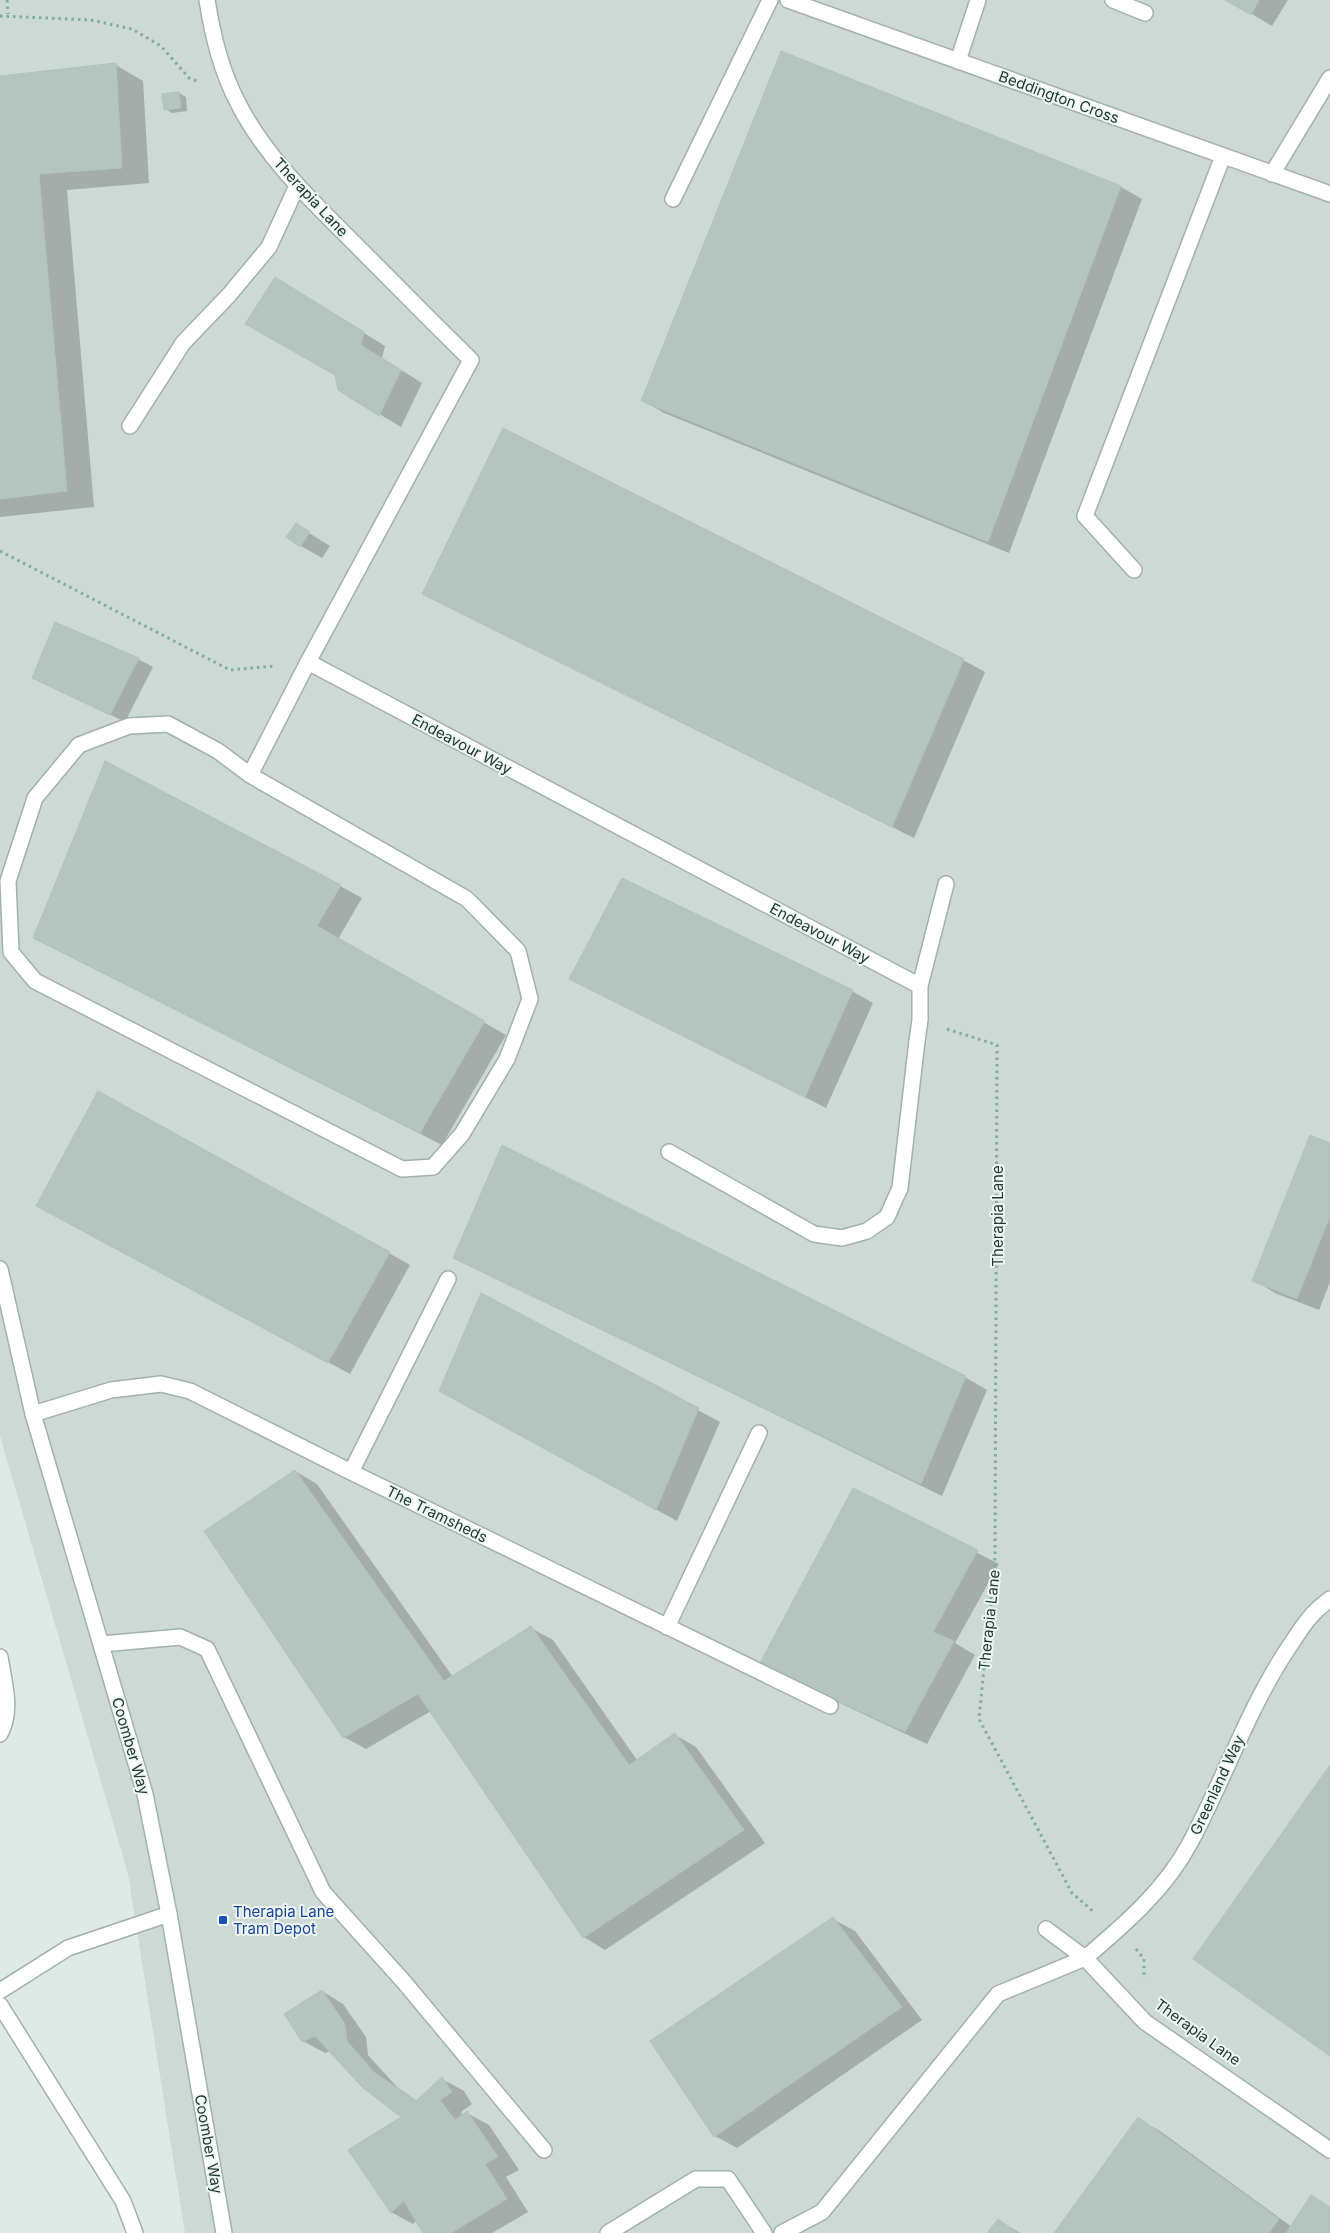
<svg xmlns="http://www.w3.org/2000/svg" width="1330" height="2233" font-family="Inter,sans-serif">
	<style>
		.built { fill: #cdd9d4 }
		.shadow { fill: #0003 }
		.building { fill: #b4c4be; stroke: #b1c3bc }
		.lines { fill: none; stroke-linecap: round; stroke-linejoin: round }
		.service-casing { stroke: #a1b1ac; stroke-width: 18 }
		.minor-casing { stroke: #a1b1ac; stroke-width: 18 }
		.tertiary-casing { stroke: #a1b1ac; stroke-width: 18 }
		.path { stroke: #7fada1; stroke-width: 3; stroke-dasharray: 2.5 4; stroke-linecap: butt }
		.service { stroke: #fff; stroke-width: 15 }
		.minor { stroke: #fff; stroke-width: 15 }
		.tertiary { stroke: #fff; stroke-width: 15 }
		.transit-dot { fill: #1a4fb4; stroke: #eef7f3; stroke-width: 2 }
		.labels { text-anchor: middle; dominant-baseline: central; stroke-width: 4; stroke-linejoin: round; paint-order: stroke }
		.street-label { font-size: 15px; fill: #203934; stroke: #eef7f3 }
		.transit-label { font-size: 15px; fill: #164399; stroke: #eef7f3; text-anchor: start }
	</style>
	<rect width="100%" height="100%" fill="#deeae5"/>
	<path class="built" d="M0 0H1330V2233H185L128 1874 0 1436Z"/>
	<path class="shadow" d="M1228 0H1288L1272 26Z
		M116 65 143 81 149 183 67 190 94 507 0 517V77Z
		M179 93 186 97 187 111 172 113 165 109Z
		M1121 187 1142 199 1009 553 664 413 642 400Z
		M296 291 385 346 382 358 422 383 401 427 339 390 336 375Z
		M296 525 330 546 322 558 301 546Z
		M423 593 963 660 985 672 914 838Z
		M138 659 153 667 125 722 34 677Z
		M340 886 362 898 338 939 506 1035 442 1145 35 938Z
		M571 979 852 991 873 1003 826 1108Z
		M1330 1145V1282L1319 1310 1275 1293 1254 1280Z
		M59 1218 389 1253 410 1265 350 1374Z
		M454 1257 965 1377 987 1390 942 1496Z
		M482 1294 720 1422 677 1521 462 1403Z
		M295 1471 317 1484 453 1677 531 1628 553 1640 637 1760 675 1735 696 1747 765 1843 605 1950 584 1937 431 1711 366 1749 344 1737Z
		M853 1489 999 1564 955 1643 975 1655 927 1744 782 1676Z
		M833 1919 855 1931 922 2020 737 2148 715 2136 652 2042Z
		M322 1991 343 2004 366 2037 368 2055 397 2087 417 2101 442 2079 464 2091 472 2104 461 2112 463 2116 467 2113 489 2125 519 2170 506 2177 528 2212 492 2233H425L417 2220 413 2224 391 2212 403 2117 330 2051 325 2053 303 2041Z
		M1138 2119 1160 2131 1292 2227 1330 2207V2233H1056Z
		M998 2220 1020 2233H989Z"/>
	<path class="building" d="M1225 0H1259L1251 15Z
		M781 51 1121 186 988 542 641 401Z
		M116 63 122 168 39 174 67 491 0 499V76Z
		M179 92 181 108 164 110 162 94Z
		M275 277 364 332 361 345 401 370 379 416 338 390 335 375 245 324Z
		M503 428 964 659 892 827 422 594Z
		M296 523 310 532 300 547 286 537Z
		M55 622 139 658 110 715 32 678Z
		M105 761 341 885 317 926 485 1021 420 1133 33 938Z
		M622 878 853 990 805 1097 569 979Z
		M98 1091 390 1252 328 1363 36 1206Z
		M1310 1135 1330 1143V1216L1297 1299 1252 1281Z
		M502 1145 966 1376 921 1484 453 1258Z
		M481 1293 699 1408 656 1510 439 1391Z
		M295 1470 444 1681 531 1626 629 1765 675 1733 744 1830 583 1938 418 1694 343 1738 204 1531Z
		M853 1488 978 1550 933 1632 954 1641 905 1732 759 1665Z
		M1330 1765V2056L1193 1959Z
		M833 1917 902 2007 714 2137 650 2041Z
		M322 1990 345 2024 347 2041 375 2073 416 2101 442 2077 452 2092 440 2100 455 2120 467 2111 498 2157 485 2164 507 2199 451 2233H423L404 2201 391 2213 348 2150 401 2117 362 2087 315 2036 302 2042 284 2014Z
		M1138 2117 1279 2219 1269 2233H1054Z
		M1311 2195 1330 2207V2233H1286Z
		M998 2219 1017 2233H987Z"/>
	<g class="lines">
		<g class="service-casing">
			<path id="service" d="M1113 0 1145 13
				M958 61 978 0
				M1272 174 1330 78
				M673 199 770 0
				M130 426 183 343 229 295 269 247 297 186
				M1134 570 1085 516 1223 156
				M250 775 467 899 518 951 530 999 507 1059 462 1134 433 1167 402 1169 35 981 11 952 8 881 35 798 79 745 129 726 168 724 218 751 250 775 308 662
				M669 1152 814 1234 842 1238 867 1231 887 1217 900 1188 917 1041
				M33 1414 111 1390 161 1384 190 1391 351 1472 830 1706
				M351 1472 448 1279
				M667 1627 759 1433
				M102 1644 180 1637 207 1649 323 1892 404 1982 544 2150
				M0 1657C4 1683 13 1710 0 1734
				M1046 1929 1085 1958
				M0 1991 68 1948 169 1914
				M0 2005 123 2201 135 2233
				M608 2233 696 2179H728L764 2233
				M782 2233 822 2212 998 1994 1085 1958"/>
		</g>
		<g class="minor-casing">
			<path id="minor" d="M207 0C213 37 221 71 239 105 266 157 309 198 350 239 390 279 430 320 471 360L308 662 920 986
				M788 0 1330 194
				M917 1041 920 1020V986L946 884
				M1330 1599C1308 1615 1302 1628 1287 1650 1247 1711 1224 1780 1190 1843 1166 1889 1124 1925 1085 1958L1145 2022 1330 2150"/>
		</g>
		<g class="tertiary-casing">
			<path id="tertiary" d="M0 1269 33 1414 145 1794 169 1914 224 2233"/>
		</g>
		<path class="path" d="M7 0 8 14
			M0 16 91 20 132 29 161 46 189 78 197 81
			M0 551 230 670 275 666
			M947 1029 997 1045 995 1557 979 1719 1072 1893 1095 1913
			M1136 1949 1144 1959V1979"/>
		<use href="#service" class="service"/>
		<use href="#minor" class="minor"/>
		<use href="#tertiary" class="tertiary"/>
	</g>
	<rect class="transit-dot" x="218" y="1915" width="10" height="10" rx="2.5"/>
	<g class="labels">
		<g class="street-label">
			<text transform="translate(1059 97) rotate(20)">Beddington Cross</text>
			<text transform="translate(311 197) rotate(47)">Therapia Lane</text>
			<text transform="translate(462 744) rotate(28)">Endeavour Way</text>
			<text transform="translate(820 933) rotate(28)">Endeavour Way</text>
			<text transform="translate(997 1216) rotate(-90)">Therapia Lane</text>
			<text transform="translate(437 1514) rotate(26)">The Tramsheds</text>
			<text transform="translate(989 1620) rotate(-84)">Therapia Lane</text>
			<text transform="translate(131 1746) rotate(74)">Coomber Way</text>
			<text transform="translate(1217 1785) rotate(-65)">Greenland Way</text>
			<text transform="translate(1198 2032) rotate(36)">Therapia Lane</text>
			<text transform="translate(209 2144) rotate(80)">Coomber Way</text>
		</g>
		<g class="transit-label">
			<text x="233" y="1911">Therapia Lane<tspan x="233" dy="17">Tram Depot</tspan></text>
		</g>
	</g>
</svg>
